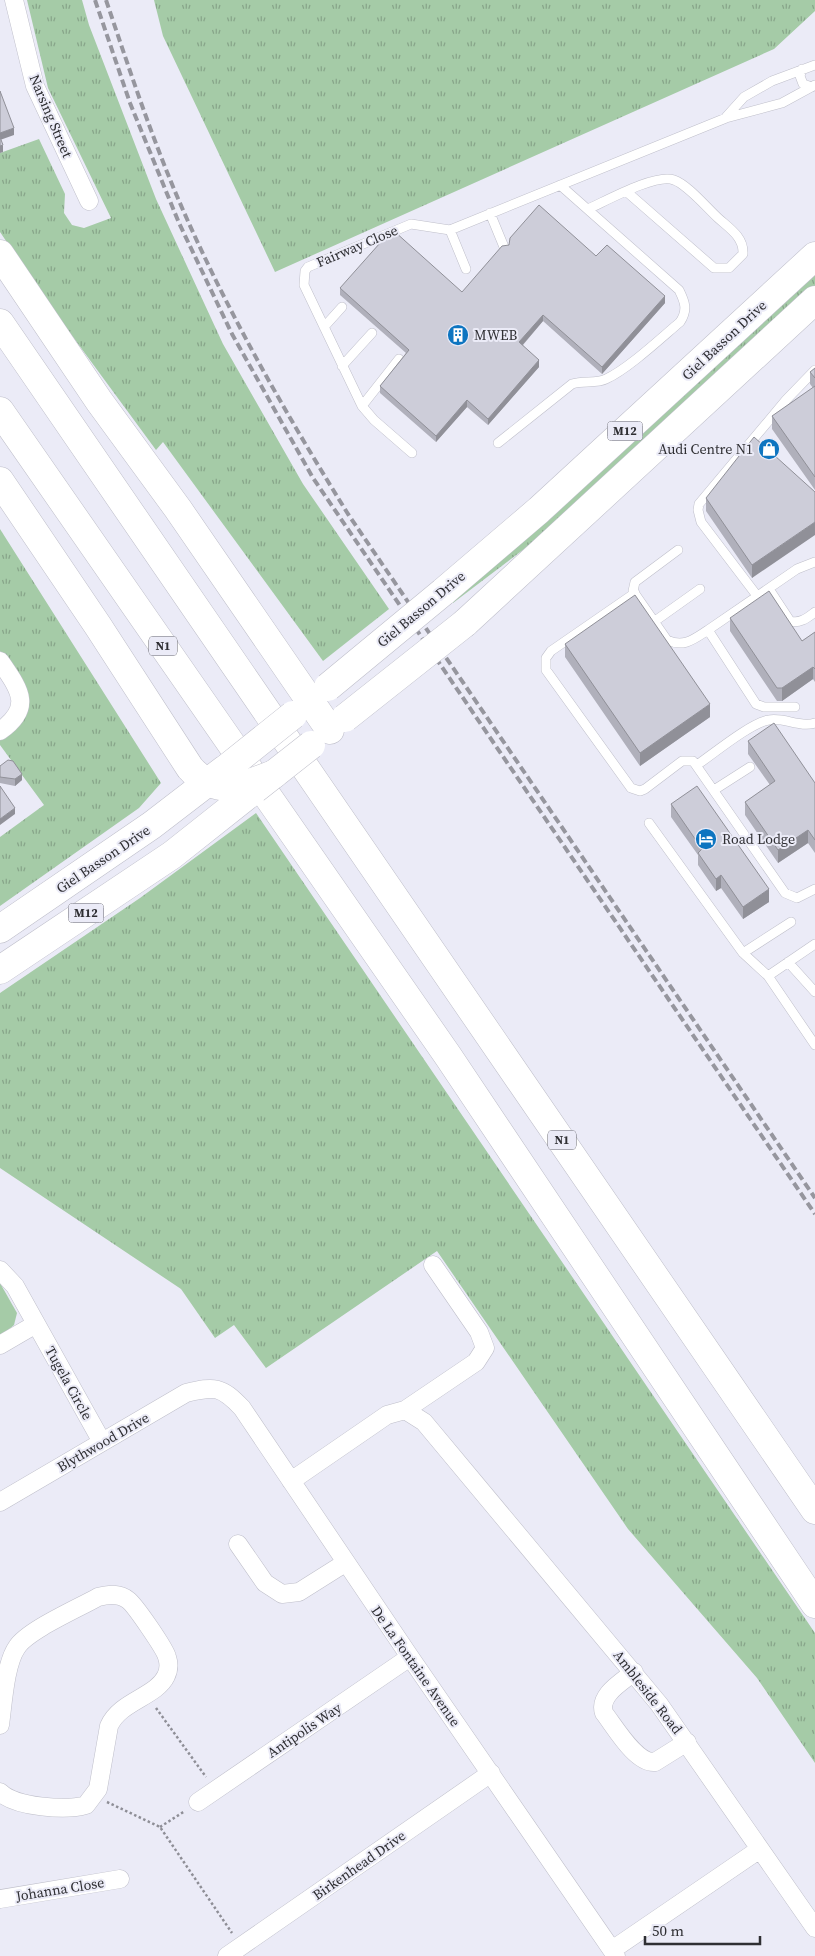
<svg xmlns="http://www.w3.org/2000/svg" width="815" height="1956" font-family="'Source Serif 4',serif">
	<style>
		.grass { fill: url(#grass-tufts) }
		.park { fill: #a5cba7 }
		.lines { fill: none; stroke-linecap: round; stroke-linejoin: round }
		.service-casing { stroke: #bfbfca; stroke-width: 10 }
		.minor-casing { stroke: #bfbfca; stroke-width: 19 }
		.primary-casing { stroke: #bfbfca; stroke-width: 29 }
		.motorway-casing { stroke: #bfbfca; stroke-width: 29 }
		.path { stroke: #8e8e96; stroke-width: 2.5; stroke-dasharray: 2.5 2.5; stroke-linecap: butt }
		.service { stroke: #fff; stroke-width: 9 }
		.minor { stroke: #fff; stroke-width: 18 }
		.primary { stroke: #fff; stroke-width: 28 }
		.motorway { stroke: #fff; stroke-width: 28 }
		.rail { stroke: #96969e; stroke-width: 4; stroke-dasharray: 8 4; stroke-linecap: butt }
		.primary-bridge-casing { stroke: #bfbfca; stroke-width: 29; stroke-linecap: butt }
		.motorway-bridge-casing { stroke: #bfbfca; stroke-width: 29; stroke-linecap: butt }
		.primary-bridge { stroke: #fff; stroke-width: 28 }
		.motorway-bridge { stroke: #fff; stroke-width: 28 }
		.wall { fill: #b0b0bb }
		.shaded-wall { fill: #909098 }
		.building { fill: #cdcdd9; stroke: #909098 }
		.labels { text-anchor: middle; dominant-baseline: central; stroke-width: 4; stroke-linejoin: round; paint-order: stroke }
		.shield { fill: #ebebf7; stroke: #67676e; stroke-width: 1 }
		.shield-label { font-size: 12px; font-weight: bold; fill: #2f2f33 }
		.street-label { font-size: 14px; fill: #2f2f33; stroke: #ebebf7 }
		.poi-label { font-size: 14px; fill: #2f2f33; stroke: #ebebf7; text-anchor: start }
	</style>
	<defs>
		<pattern id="grass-tufts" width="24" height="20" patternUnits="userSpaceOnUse" patternTransform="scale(1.25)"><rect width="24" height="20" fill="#a5cba7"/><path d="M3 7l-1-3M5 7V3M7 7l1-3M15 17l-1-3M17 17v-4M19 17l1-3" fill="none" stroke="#87a589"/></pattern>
	</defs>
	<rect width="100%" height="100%" fill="#ebebf7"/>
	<path class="grass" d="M27 0H82L89 25 156 199 223 344 303 484 389 609 323 661 163 442 156 450 48 303 0 232V153L39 139 65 194 64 213 72 225 84 228 111 218 48 88Z
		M154 0H815V11L774 49 275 272 163 36Z
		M815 272V286L637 453 553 527 453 603 450 599Z
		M0 529 161 783 139 808 0 906V837L44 805 0 745V739L24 686 0 651Z
		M256 813 815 1633V1763L757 1678 628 1529 437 1251 266 1368 234 1325 215 1338 181 1289 0 1168V993L140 898Z"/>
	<path class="park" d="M0 1283 17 1313 14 1325 0 1337Z"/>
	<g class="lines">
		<g class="service-casing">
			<path id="service" d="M802 69 800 76 803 84 812 87
				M726 117 744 97 772 81 815 65
				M588 209C606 201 656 173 674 180 688 185 706 207 718 218 729 228 744 237 743 254L729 268H714L627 192
				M490 213 504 247
				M450 230 466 269
				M324 327 342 307
				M342 366 372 333
				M362 406 399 359
				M498 443 572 384C583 380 596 384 606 379 628 369 661 338 680 322 688 310 685 302 679 290L560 185
				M412 453 374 420 362 406 304 285 305 271 308 267 411 224 450 230 726 118 782 103 815 85
				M678 550 635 582 633 591 667 640C684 648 694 639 708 630
				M769 589 790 621C800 624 807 618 815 612
				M635 593 551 651 546 658V670L631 788 640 791 645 789 682 761H693L785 893 797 898 815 889
				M758 597 701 522 698 510 699 504 786 400 815 370
				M655 621 700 589
				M795 707H764L756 704 708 630 797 569 815 562
				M697 765C713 754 752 722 769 720 784 717 800 728 815 723
				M714 790 750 767
				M649 823 743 953 768 976 815 1045
				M743 953 791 922
				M788 962 815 992
				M768 976 815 944"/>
		</g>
		<g class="minor-casing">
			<path id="minor" d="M14 0 35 86 89 201
				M0 661C19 689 34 707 0 731
				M0 1270 15 1286 102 1442
				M0 1345 36 1324
				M405 1410 424 1422 659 1704 815 1928
				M291 1481 387 1415 405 1410 476 1362 485 1348 479 1332 433 1265
				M0 1502 186 1393C215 1386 221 1386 242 1408L410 1657 616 1956
				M238 1544 265 1583 282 1594 299 1592 345 1563
				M634 1672C622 1682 598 1695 604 1713 615 1727 636 1764 655 1762L687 1742
				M0 1725C3 1704 5 1664 17 1647 28 1630 79 1608 98 1597 109 1594 119 1593 128 1600 135 1605 165 1649 167 1657 169 1663 169 1670 166 1676 156 1697 120 1701 109 1726L98 1789 86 1805C66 1811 15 1807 0 1792
				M198 1802 410 1657
				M0 1899 120 1879
				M612 1950 760 1849
				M227 1956 491 1773"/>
		</g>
		<g class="primary-casing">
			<path id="primary" d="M443 592 539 510 815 256
				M465 623 815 300
				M0 929 152 825 225 769
				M0 970 172 855 249 794"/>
		</g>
		<g class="motorway-casing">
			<path id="motorway" d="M0 254 99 401 178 509 330 730
				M0 323 815 1510
				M0 411 448 1056 815 1604
				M0 481 98 626 190 768C205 785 222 790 244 785"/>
		</g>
		<path class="path" d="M156 1708 206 1777
			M107 1802 160 1827 232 1933
			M160 1827 185 1811"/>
		<use href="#service" class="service"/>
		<use href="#minor" class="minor"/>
		<use href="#primary" class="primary"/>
		<use href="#motorway" class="motorway"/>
		<path class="rail" d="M95 0 130 103 179 223 232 334 313 478 815 1214
			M106 0C131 74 155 148 187 219 233 322 289 419 348 514L815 1198"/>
		<g class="primary-bridge-casing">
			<path id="primary-bridge" d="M328 687 443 592
				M345 718 465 623
				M228 767 293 715
				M255 789 311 745"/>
		</g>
		<g class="motorway-bridge-casing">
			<path id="motorway-bridge" d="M244 785 274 774"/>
		</g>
		<use href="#primary-bridge" class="primary-bridge"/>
		<use href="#motorway-bridge" class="motorway-bridge"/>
	</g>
	<path class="wall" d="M596 256 665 303 602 374 543 321 523 345 539 367 488 425 467 407 436 442 380 393V386L406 353 340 295V288L462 292Z
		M815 368V490L772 429V416L813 388 810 384V372Z
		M815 492 752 578 706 511V498Z
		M730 618 802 641 815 632V682L813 679 782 701H777L730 631Z
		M565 644 710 717 640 766 565 657Z
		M748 741 815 783V853L808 843 778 863 745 815V802L770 785 748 754Z
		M0 766 22 780 15 786 0 783Z
		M671 804 769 902 743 919 721 888 716 891 698 865V855L671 817Z"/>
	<path class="shaded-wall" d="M14 128V135L0 140V133Z
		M3 145V152L0 153V146Z
		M665 296V303L602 374V367Z
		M543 315V321L519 349V342Z
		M539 360V367L488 425V419Z
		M467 400V407L436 442V436Z
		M815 522V535L752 578V565Z
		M813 667V679L782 701V688Z
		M710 704V717L640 766V753Z
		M22 774V780L15 786V779Z
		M15 808V814L0 825V819Z
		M808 830V843L778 863V850Z
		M721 875V888L716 891V879Z
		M769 889V902L743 919V907Z"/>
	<path class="building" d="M0 91 14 128 0 133Z
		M0 137 3 145 0 146Z
		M539 205 596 256 607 245 665 296 602 367 543 315 519 342 539 360 488 419 467 400 436 436 380 386 409 350 340 288 388 234 394 231 462 292 502 246 509 245 510 238Z
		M815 368V378L810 372Z
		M815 386V477L772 416Z
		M754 437 815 492V522L752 565 706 498Z
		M769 591 802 641 815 632V669L813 667 782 688H777L730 618Z
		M635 595 710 704 640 753 565 644Z
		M774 723 815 783V840L808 830 778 850 745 802 775 781 748 741Z
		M8 760 13 761 22 774 15 779 0 777V766Z
		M0 786 15 808 0 819Z
		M697 786 769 889 743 907 721 875 716 879 698 853 702 849 671 804Z"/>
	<defs>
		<g id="building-disc" transform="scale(1.125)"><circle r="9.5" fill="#0e75c0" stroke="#ebebf7"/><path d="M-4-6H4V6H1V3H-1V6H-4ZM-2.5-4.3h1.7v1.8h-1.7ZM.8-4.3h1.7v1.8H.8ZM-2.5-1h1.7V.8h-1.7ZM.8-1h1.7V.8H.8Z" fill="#fff"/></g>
		<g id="shop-disc" transform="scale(1.125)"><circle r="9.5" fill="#0e75c0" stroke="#ebebf7"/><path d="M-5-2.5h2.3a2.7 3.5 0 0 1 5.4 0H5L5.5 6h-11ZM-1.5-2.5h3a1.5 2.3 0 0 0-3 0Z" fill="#fff"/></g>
		<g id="hotel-disc" transform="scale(1.125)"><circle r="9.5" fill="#0e75c0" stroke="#ebebf7"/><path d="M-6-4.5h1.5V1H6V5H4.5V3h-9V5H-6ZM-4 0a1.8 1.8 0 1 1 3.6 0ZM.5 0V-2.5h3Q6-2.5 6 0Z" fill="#fff"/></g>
	</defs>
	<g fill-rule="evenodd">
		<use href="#building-disc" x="458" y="335"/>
		<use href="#shop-disc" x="769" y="449"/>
		<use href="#hotel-disc" x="706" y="839"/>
	</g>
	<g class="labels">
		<g class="shield">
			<rect x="607.5" y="421.5" width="35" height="19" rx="4"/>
			<rect x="149" y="636.5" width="28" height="19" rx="4"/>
			<rect x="68.5" y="903.5" width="35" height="19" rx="4"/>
			<rect x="548" y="1130.5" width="28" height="19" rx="4"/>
		</g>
		<g class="shield-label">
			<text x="625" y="431">M12</text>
			<text x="163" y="646">N1</text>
			<text x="86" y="913">M12</text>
			<text x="562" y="1140">N1</text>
		</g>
		<g class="street-label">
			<text transform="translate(51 116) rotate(67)">Narsing Street</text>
			<text transform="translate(357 246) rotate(-23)">Fairway Close</text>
			<text transform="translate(724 340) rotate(-43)">Giel Basson Drive</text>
			<text transform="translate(421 609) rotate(-40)">Giel Basson Drive</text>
			<text transform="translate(103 859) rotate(-34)">Giel Basson Drive</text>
			<text transform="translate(69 1383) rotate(61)">Tugela Circle</text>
			<text transform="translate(103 1442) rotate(-30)">Blythwood Drive</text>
			<text transform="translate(416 1666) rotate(55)">De La Fontaine Avenue</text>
			<text transform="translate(648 1692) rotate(52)">Ambleside Road</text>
			<text transform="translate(304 1730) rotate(-34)">Antipolis Way</text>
			<text transform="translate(359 1865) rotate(-35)">Birkenhead Drive</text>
			<text transform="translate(60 1889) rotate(-9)">Johanna Close</text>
		</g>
		<g class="poi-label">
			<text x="474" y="335">MWEB</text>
			<text x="753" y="449" text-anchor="end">Audi Centre N1</text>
			<text x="722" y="839">Road Lodge</text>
		</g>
	</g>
	<path d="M645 1936v8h115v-8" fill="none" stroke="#2f2f33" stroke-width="2.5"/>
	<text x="652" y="1936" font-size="15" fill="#2f2f33" stroke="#ebebf7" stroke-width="4" paint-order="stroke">50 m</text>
</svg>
